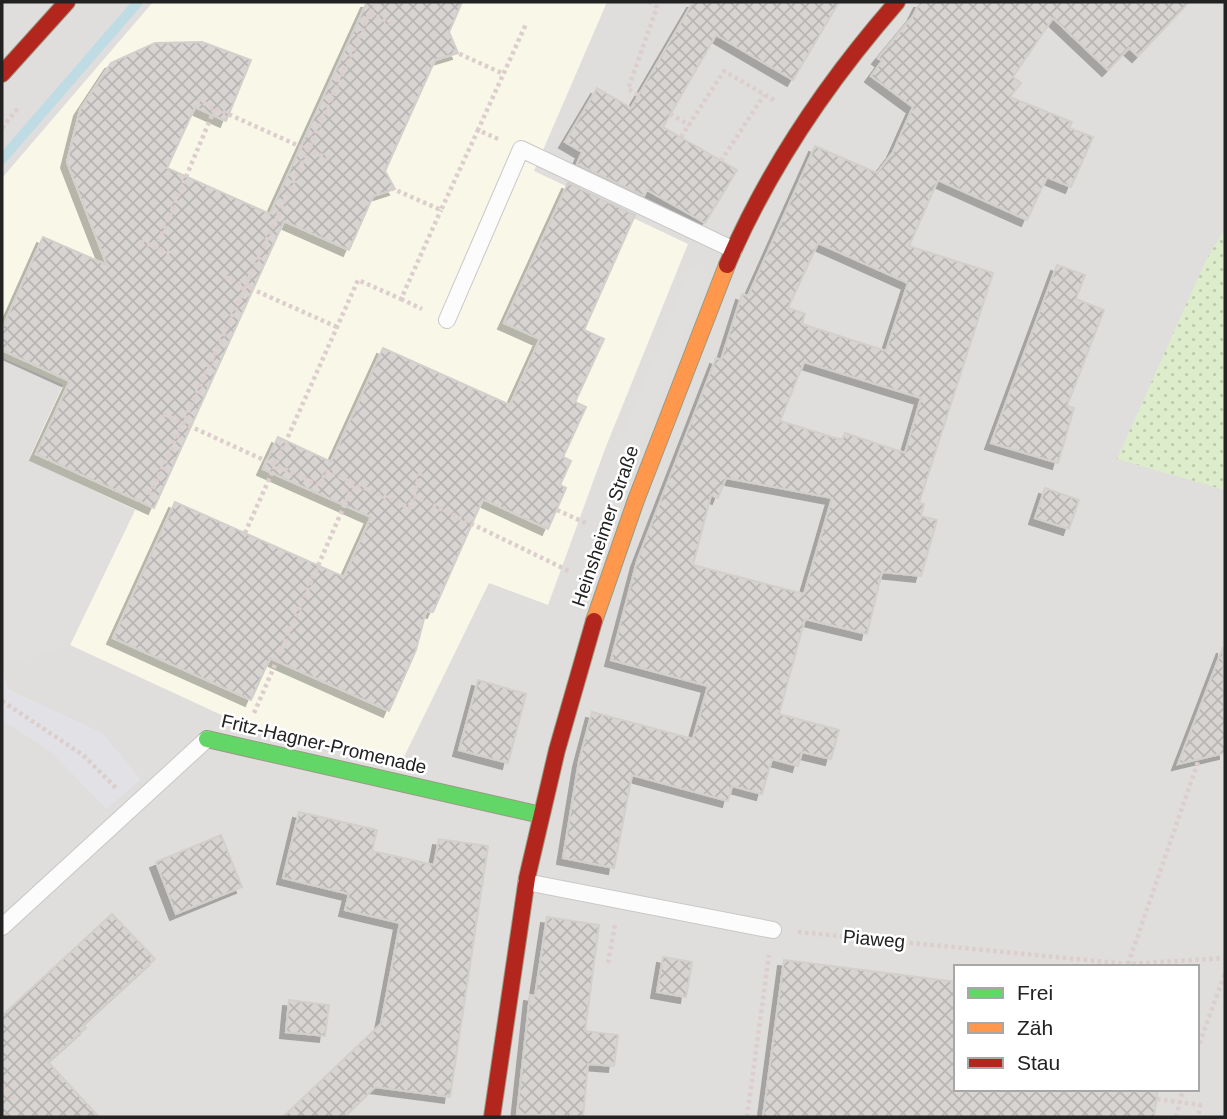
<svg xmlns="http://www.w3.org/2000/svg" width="1227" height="1119" font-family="Arial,sans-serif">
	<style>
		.residential { fill: #dfdedc; fill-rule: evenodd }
		.education { fill: #f8f7e8 }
		.grass { fill: url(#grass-dots) }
		.parking { fill: #e0dfde }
		.plaza { fill: #e2e1e5 }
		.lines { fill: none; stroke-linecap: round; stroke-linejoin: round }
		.stream { stroke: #bfdbe3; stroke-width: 10 }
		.building { fill: url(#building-cross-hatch); stroke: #d3d0cc; stroke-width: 2; fill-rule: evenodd; filter: url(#shadow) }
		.lane-casing { stroke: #c9c8c7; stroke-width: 18 }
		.fast-casing { stroke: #999a82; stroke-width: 18 }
		.slow-casing { stroke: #999a82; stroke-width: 18 }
		.jam-casing { stroke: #999a82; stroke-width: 18 }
		.path { stroke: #dccecd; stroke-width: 4.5; stroke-dasharray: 3.5 3.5; stroke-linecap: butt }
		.lane { stroke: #fdfcfc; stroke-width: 16 }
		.fast { stroke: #63d668; stroke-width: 16 }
		.slow { stroke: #ff974d; stroke-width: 16 }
		.jam { stroke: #b3261e; stroke-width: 16 }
		.labels { text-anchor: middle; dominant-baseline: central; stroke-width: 5; stroke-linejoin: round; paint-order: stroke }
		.street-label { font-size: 19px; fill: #222; stroke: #fff }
	</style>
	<defs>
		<pattern id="grass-dots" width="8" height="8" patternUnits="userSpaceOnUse" patternTransform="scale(1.75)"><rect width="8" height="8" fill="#ddeccb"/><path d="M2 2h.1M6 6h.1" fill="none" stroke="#bdcaae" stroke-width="1.8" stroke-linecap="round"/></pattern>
		<pattern id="building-cross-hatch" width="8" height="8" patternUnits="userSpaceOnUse" patternTransform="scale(1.75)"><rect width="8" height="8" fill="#d7d4d2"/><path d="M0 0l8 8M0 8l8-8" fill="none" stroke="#b8b6b4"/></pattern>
		<filter id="shadow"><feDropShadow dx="-6" dy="6" stdDeviation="0" flood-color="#0004"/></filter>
	</defs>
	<rect width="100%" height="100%" fill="#f0eeeb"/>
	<path class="residential" d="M2 2H1225V1117H2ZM956 967H1197V1089H956Z"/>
	<path class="education" d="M153 2H607L534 171 688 244 605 449 548 605 489 583 400 765 254 730 70 645 135 510 28 460 62 386 2 358V178Z"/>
	<path class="grass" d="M1225 229V490L1117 459 1207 258Z"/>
	<path class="parking" d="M690 267 709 274 635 461 616 453Z
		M2 358 63 385 28 460 135 510 70 645 2 664Z"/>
	<path class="plaza" d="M2 664 8 689 102 733 141 779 106 809 51 752 2 720Z"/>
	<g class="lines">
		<path class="stream" d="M2 159 138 2"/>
	</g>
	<path class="building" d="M367 2H462L449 32 458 53 435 60 385 171 395 189 373 196 349 250 284 221 154 508 36 454 70 381 2 350V329L43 237 107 265 67 162 80 110 111 63 155 43 202 42 251 60 226 121 195 107 167 168 270 214Z
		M693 2H839L793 80 716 35 663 127 737 170 705 223 647 190 644 196 577 164 582 152 565 142 597 88 631 108Z
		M920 2H1189L1138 56 1129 48 1108 70 1053 18 1013 77 1021 83 1010 97 1072 122 1069 128 1093 137 1071 187 1047 177 1027 220 938 180 909 246 993 273 919 503 924 504 921 516 937 520 921 576 882 572 867 634 805 619 779 714 839 730 831 759 802 752 798 766 772 759 762 794 732 786 728 801 632 775 614 868 563 858 579 761 592 712 693 739 708 686 611 660 637 561 716 358 721 360 742 294 748 296 815 146 877 173 893 152 913 107 871 76 882 61 878 58 913 16ZM818 243 908 283 886 351 802 324 805 314 788 308ZM804 362 921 398 905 453 845 433 842 440 780 421ZM726 478 832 498 804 594 693 565 711 495 718 498Z
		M568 183 635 215 584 330 604 339 575 402 586 407 563 457 571 461 560 485 566 488 548 529 483 499 433 612 426 611 416 650 389 711 270 658 251 700 113 638 175 502 344 577 371 517 263 469 278 437 331 462 383 348 510 405 540 339 504 323Z
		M1057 265 1085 275 1076 299 1104 310 1067 406 1074 408 1058 463 991 443Z
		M1045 488 1079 500 1069 529 1035 518Z
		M1223 647 1225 753 1178 764 1197 715Z
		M478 680 526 694 508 763 459 750Z
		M299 812 377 830 372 851 434 865 439 839 488 846 450 1097 375 1087 344 1117H283L381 1024 400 923 345 910 349 894 283 878Z
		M221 835 242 887 176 914 156 862Z
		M112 914 155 959 83 1025 86 1028 48 1062 99 1117H2V1016Z
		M547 917 599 925 585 1031 618 1035 614 1066 588 1064 583 1117 517 1114 530 995 535 996Z
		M663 957 692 962 686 997 657 992Z
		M784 960 956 982V1089H1158L1154 1117H763Z
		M289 1000 329 1005 325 1036 286 1032Z"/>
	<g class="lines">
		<g class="lane-casing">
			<path id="lane" d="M447 320 521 149 734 250
				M526 882 773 930
				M2 927 207 739"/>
		</g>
		<g class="fast-casing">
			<path id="fast" d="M207 739 541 815"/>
		</g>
		<g class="slow-casing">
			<path id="slow" d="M594 621 636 500 727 265"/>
		</g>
		<g class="jam-casing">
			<path id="jam" d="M2 74 67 2
				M727 265C769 167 827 82 897 2
				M492 1117 527 878 557 750 594 621"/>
		</g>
		<path class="path" d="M370 13 394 25
			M453 51 504 74
			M638 95 628 89 657 7 650 2
			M197 100 308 150 375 2
			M670 114 689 125
			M2 128 18 108
			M681 137 724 71 774 100
			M498 139 478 130 526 24
			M721 161 764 95
			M391 188 441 210 478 130
			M141 241 174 255
			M156 248 215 108
			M225 277 337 327
			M401 299 422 309
			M163 414 321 486 326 471 410 508 422 467
			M150 495 308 150 332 160
			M414 496 571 572
			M557 510 588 524
			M245 533 358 280 401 299 441 210
			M2 701 83 755 116 788
			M254 713 354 483
			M798 932 1128 964 1225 958
			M608 963 615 925
			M1128 964 1199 759
			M1197 1050 1225 973
			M2 1086 15 1100
			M1157 1099 1200 1105 1198 1117
			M747 1117 769 955
			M1176 1117 1183 1089"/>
		<use href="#lane" class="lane"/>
		<use href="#fast" class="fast"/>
		<use href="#slow" class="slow"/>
		<use href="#jam" class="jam"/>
	</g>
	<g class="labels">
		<g class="street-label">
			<text transform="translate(605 526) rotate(-71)">Heinsheimer Straße</text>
			<text transform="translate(324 744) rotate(13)">Fritz-Hagner-Promenade</text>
			<text transform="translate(874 939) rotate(5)">Piaweg</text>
		</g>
	</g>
	<rect width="1227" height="1119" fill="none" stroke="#222222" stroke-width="7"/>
	<rect x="954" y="965" width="245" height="126" fill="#ffffff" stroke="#a7a7a7" stroke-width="2"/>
	<rect x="968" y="988" width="35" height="10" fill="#63d668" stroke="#a7a7a7" stroke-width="2"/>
	<text x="1017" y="1000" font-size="21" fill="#222222">Frei</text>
	<rect x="968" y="1023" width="35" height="10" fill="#ff974d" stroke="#a7a7a7" stroke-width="2"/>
	<text x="1017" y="1035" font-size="21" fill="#222222">Zäh</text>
	<rect x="968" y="1058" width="35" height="10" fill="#b3261e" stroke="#a7a7a7" stroke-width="2"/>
	<text x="1017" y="1070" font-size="21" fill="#222222">Stau</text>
</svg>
